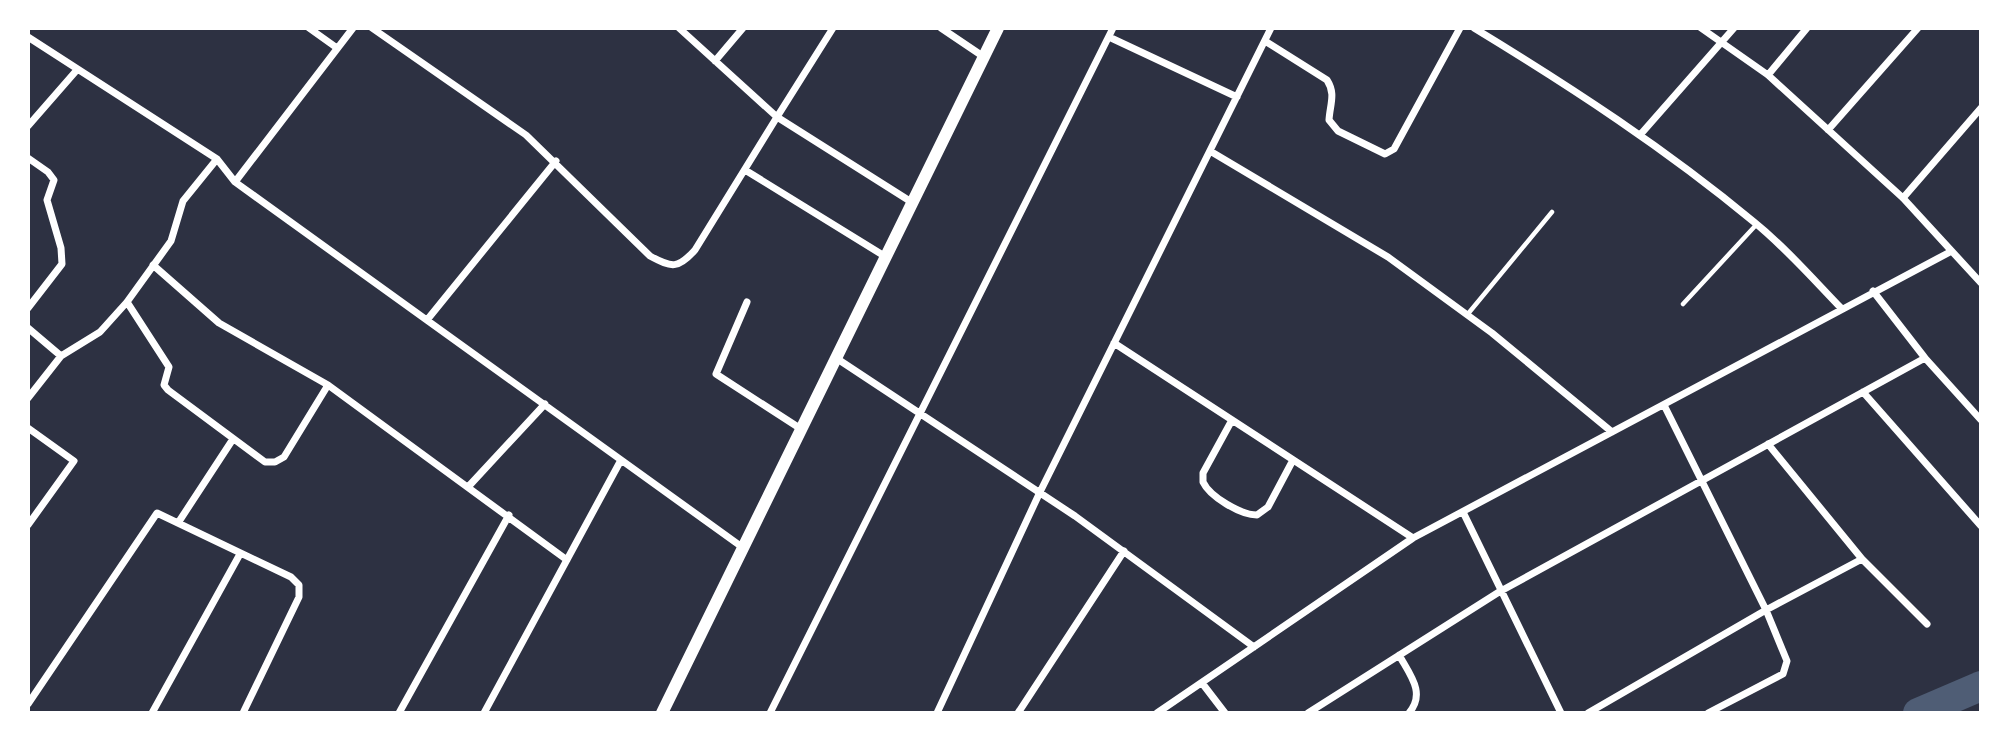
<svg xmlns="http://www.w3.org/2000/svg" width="2009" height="741" font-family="'Exo 2',sans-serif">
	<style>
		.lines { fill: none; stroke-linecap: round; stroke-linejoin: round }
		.river { stroke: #4f5d75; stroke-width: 30 }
		.service { stroke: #fff; stroke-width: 4.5 }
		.minor { stroke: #fff; stroke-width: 7 }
		.secondary { stroke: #fff; stroke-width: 12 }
	</style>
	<rect width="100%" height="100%" fill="#2d3142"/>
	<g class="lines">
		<path class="river" d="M1918 713 1981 686"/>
		<path class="service" d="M1683 304 1756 225
			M1467 315 1552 212"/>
		<path class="minor" d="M309 28 337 48
			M372 28 526 135 650 256C672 268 678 269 695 250L777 117 679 28
			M833 28 777 117 913 203
			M941 28 984 57
			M1474 28C1571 87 1666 149 1754 222 1785 247 1813 279 1841 308
			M1701 28 1768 75 1903 198 1981 283
			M28 37 217 159 235 182 742 547
			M1109 37 1237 97
			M1265 41 1327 80C1336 94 1330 104 1329 120L1338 131 1385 154 1394 149 1460 28
			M715 61 743 28
			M1768 75 1807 28
			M28 126 76 71
			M1828 130 1918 28
			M1640 135 1734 28
			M1210 151 1388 257 1492 333 1612 432
			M28 158 48 172 54 180 47 200 61 248 62 264 28 308
			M745 170 886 257
			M235 182 353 28
			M1903 198 1981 108
			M153 265 219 323 328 385 567 560
			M1873 291 1925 358 1981 420
			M127 302 169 367 164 385 168 390 265 462H275L284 457 328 385
			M747 302 716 374 801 429
			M427 320 556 161
			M28 328 61 356
			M1114 343 1413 538
			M836 358 1075 516 1254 647
			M1863 392 1981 526
			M28 398 61 356 100 332 127 302 171 241 183 201 217 159
			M1664 405 1766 610 1787 661 1783 674 1708 713
			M1232 420 1203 473V482C1210 497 1241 515 1257 515L1268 507 1293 460
			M28 428 74 461 28 525
			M1768 444 1862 559 1927 624
			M468 487 545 404
			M1463 512 1561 713
			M178 523 233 439
			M1399 655C1410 675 1426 693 1409 713
			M1202 683 1225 713
			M28 704 157 513 291 577 299 585V597L243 713
			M152 713 240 554
			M399 713 509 515
			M484 713 621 460
			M770 713 1113 28
			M937 713 1040 492 1271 28
			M1018 713 1124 551
			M1157 713 1413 538 1950 252
			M1308 713 1499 592 1925 358
			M1588 713 1766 610 1862 559"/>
		<path class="secondary" d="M662 713 998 28"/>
	</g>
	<rect width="2009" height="741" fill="none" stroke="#ffffff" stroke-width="60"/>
</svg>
